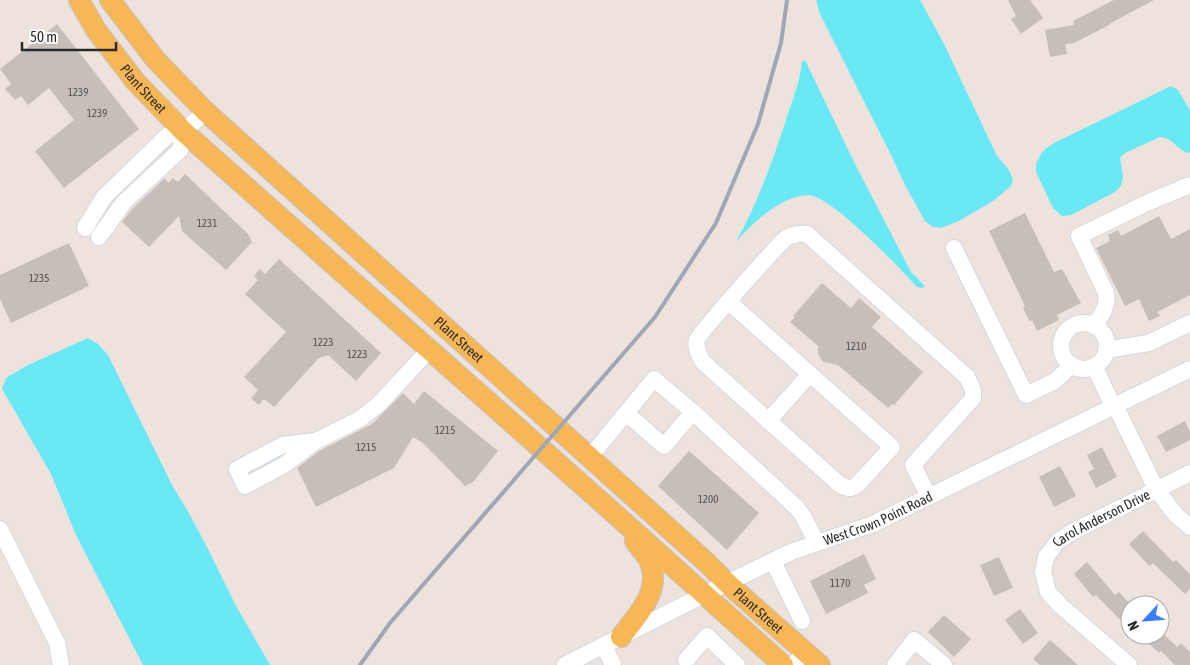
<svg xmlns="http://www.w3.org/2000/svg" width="1190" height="665" font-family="'Asap Condensed',sans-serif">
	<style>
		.water { fill: #6ae8f5 }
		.building { fill: #c6beb8 }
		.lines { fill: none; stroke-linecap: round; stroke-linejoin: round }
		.minor-casing { stroke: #d1d8e4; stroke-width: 18 }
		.major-casing { stroke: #c4c4c4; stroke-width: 22 }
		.minor { stroke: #fff; stroke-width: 16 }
		.major { stroke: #f8b757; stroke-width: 20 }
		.rail { stroke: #9fa6b6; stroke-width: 4 }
		.labels { text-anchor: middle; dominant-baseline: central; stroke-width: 5; stroke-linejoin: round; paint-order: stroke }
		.number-label { font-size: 11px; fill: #52504e }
		.street-label { font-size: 14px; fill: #2b2b2b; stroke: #fff }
	</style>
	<rect width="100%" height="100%" fill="#ede3dc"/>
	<path class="water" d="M816 0H920L944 44 997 156 1009 170 1013 180 1010 187 993 201 959 221 941 228 933 227 925 221 905 185 891 155 820 14Z
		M805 60 855 164 911 272 924 285 923 288 917 287C900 268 831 196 809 195 782 195 752 223 736 242 758 202 773 160 787 117 793 99 800 81 802 62Z
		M1171 86 1178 90 1190 110V153C1177 152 1174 137 1160 137L1125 153 1120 158 1123 177 1121 186 1115 192 1071 215 1062 216 1053 208 1036 172V164L1040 156 1043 151 1052 144Z
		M88 338 98 344 108 355 172 485 186 508 207 547 235 604 270 665H143L76 535 51 474 2 389 6 378 28 365Z"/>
	<path class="building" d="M1008 0H1030L1043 18 1021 34 1011 19 1016 16Z
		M1114 0H1154L1109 24V25L1074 43 1065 44 1067 54 1050 57 1045 30 1074 25 1073 21Z
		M57 24 139 129 64 188 35 151 74 120 49 88 28 105 21 96 15 100 5 89 11 84 0 69Z
		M185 174 248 234 252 242 226 270 182 231 179 216 149 247 122 222 132 209 165 178 168 183 173 178 178 182Z
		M1025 213 1054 272 1062 269 1081 303 1057 315 1059 320 1037 331 1032 320 1030 322 1023 308 1025 306 989 231Z
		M1159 216 1171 239 1190 229V295L1157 312 1160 316 1149 321 1139 299 1125 306 1096 248 1110 241 1108 235 1118 230 1121 236Z
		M69 243 89 286 11 323 0 299V275Z
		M279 259 381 353 356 381 328 355 319 358 274 407 264 399 259 405 251 398 258 390 244 377 286 332 245 294 258 280 254 276 260 269 265 274Z
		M822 283 851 308 859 298 881 317 872 327 923 372 894 405 892 404 888 408 838 365 823 362 818 354V346L790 322 795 317 793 316Z
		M424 391 498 451 473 482 465 486 423 443 413 437 394 468 316 507 297 468 321 450 372 424 403 393 414 404Z
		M1185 421 1190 432V440L1166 452 1157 436Z
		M1102 447 1117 477 1096 488 1088 472 1094 469 1087 455Z
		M689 451 759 513 727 550 658 486Z
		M1060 466 1076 496 1054 507 1039 477Z
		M1143 531 1173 562 1176 560 1190 574V589L1185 594 1153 563 1149 566 1129 544Z
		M864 554 876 579 864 585 868 593 826 614 810 581Z
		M999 557 1013 588 994 596 980 565Z
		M1087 562 1115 595 1119 592 1130 604V630L1096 595 1093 597 1074 574Z
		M1020 609 1038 633 1023 644 1005 620Z
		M944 615 971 639 954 657 928 632Z
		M1160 631 1177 647 1181 643 1190 652V665H1175L1161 651 1159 653 1140 635H1160Z
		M1050 640 1078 665H1040L1033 659Z"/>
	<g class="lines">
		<g class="minor-casing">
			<g id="minor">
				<path d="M85 228 104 197 168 135 184 132"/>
				<path d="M99 237 124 202 180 150 184 132 205 111"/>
				<path d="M954 248 1026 395 1055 381 1072 365"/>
				<path d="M729 302 892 447 857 485C850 490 846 488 839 484L703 362C699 355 695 348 697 340 699 333 775 248 785 239 792 234 799 233 807 234L967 377 973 390V398L913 465 929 497"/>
				<circle cx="1084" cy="346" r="23"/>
				<path d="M1094 326C1101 316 1109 306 1106 293L1079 236 1149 202 1190 185"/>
				<path d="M1106 350 1149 343 1190 323"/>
				<path d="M1094 366 1113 406"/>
				<path d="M1115 405 1156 489 1176 515 1190 527"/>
				<path d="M626 413 664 446 693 412"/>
				<path d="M768 421 810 374"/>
				<path d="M316 441 283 445 237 469 245 486 284 465 316 441 360 419 379 404 429 350"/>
				<path d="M589 458 654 379 693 412 797 508 803 516 817 543"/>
				<path d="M0 529 57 643 61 665"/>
				<path d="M773 561 802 621"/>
				<path d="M604 646 613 665"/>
				<path d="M686 660 707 636 737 665"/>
				<path id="s1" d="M565 665 727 583 791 552 873 524 1190 369"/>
				<path d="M793 665 805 652"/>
				<path d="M895 665 914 640 944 665"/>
				<path id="s2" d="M1129 665 1061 606 1048 592 1043 572 1046 557 1058 541 1074 531 1190 473"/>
			</g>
		</g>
		<g class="major-casing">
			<g id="major">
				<path id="s3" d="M79 0 96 30 135 81 184 132 616 515 783 665"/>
				<path id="s4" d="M110 0 155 59 205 111 706 562 727 583 820 665"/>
				<path d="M621 637C638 614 663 590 649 560 645 553 639 547 635 541"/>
			</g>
		</g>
		<use href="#minor" class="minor"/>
		<use href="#major" class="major"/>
		<path class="rail" d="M360 665 390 623 655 317 716 223 758 124 781 43 787 0"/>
	</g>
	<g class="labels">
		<g class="number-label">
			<text x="78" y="92">1239</text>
			<text x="97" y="113">1239</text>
			<text x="207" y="223">1231</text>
			<text x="39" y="278">1235</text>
			<text x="323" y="342">1223</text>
			<text x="856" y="346">1210</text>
			<text x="357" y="354">1223</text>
			<text x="445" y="430">1215</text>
			<text x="366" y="447">1215</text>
			<text x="708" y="499">1200</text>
			<text x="840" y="583">1170</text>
		</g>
		<g class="street-label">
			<text stroke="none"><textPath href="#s3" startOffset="110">Plant Street</textPath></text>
			<text stroke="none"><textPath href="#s4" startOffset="488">Plant Street</textPath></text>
			<text stroke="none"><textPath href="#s1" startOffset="346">West Crown Point Road</textPath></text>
			<text stroke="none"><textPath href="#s2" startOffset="214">Carol Anderson Drive</textPath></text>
			<text stroke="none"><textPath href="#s4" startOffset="892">Plant Street</textPath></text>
		</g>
	</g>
	<g transform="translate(1145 620) rotate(244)"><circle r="24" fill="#ffffff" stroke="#aaaaaa"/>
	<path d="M0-4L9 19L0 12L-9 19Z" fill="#387fff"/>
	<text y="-8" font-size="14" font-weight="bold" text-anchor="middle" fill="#2b2b2b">N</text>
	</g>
	<path d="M22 42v8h94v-8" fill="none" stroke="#2b2b2b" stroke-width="2.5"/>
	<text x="30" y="42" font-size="15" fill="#2b2b2b" stroke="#ffffff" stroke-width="4" paint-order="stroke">50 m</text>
</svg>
